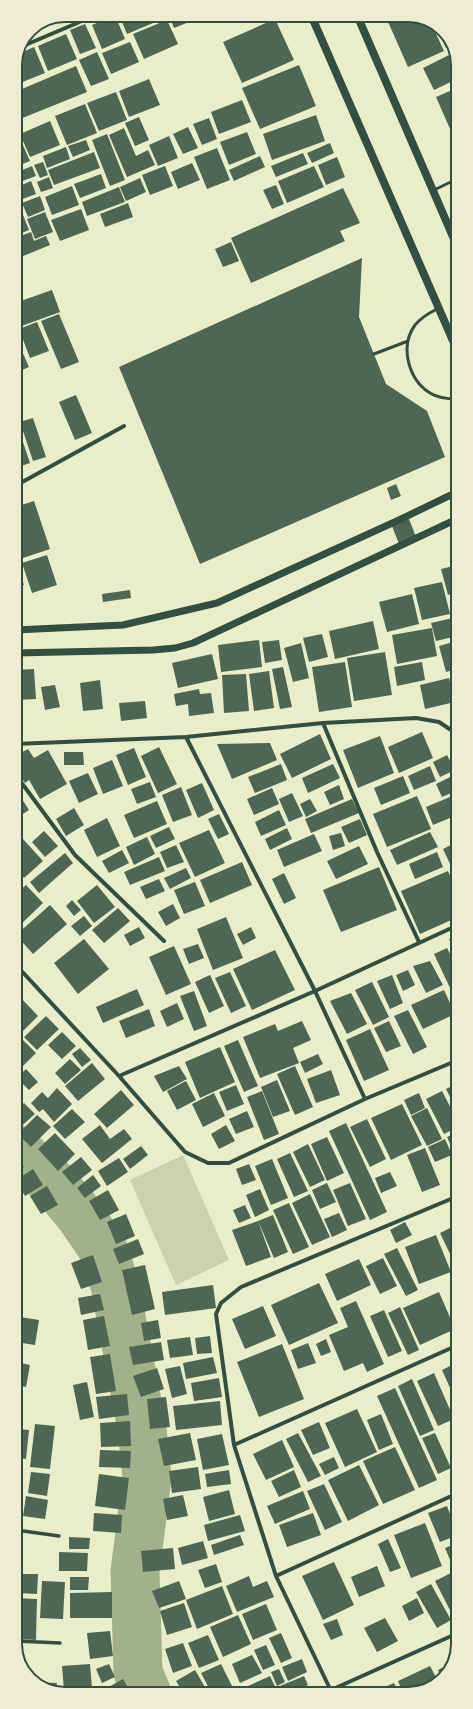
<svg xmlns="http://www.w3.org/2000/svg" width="473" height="1709" font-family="Helvetica,sans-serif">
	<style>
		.green { fill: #cad2ad }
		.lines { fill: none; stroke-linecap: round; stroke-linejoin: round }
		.river { stroke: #a3b18a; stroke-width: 49 }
		.building { fill: #4f6655 }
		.service { stroke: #344e41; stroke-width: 3 }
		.pedestrian { stroke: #344e41; stroke-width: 3.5 }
		.minor { stroke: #344e41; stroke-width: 4 }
		.tertiary { stroke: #344e41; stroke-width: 7 }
		.secondary { stroke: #344e41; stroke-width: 8 }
		.rim { fill: none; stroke: #344e41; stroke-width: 2 }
	</style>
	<rect width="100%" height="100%" fill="#e9edc9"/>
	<path class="green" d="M183 1155 229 1260 176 1285 130 1180Z"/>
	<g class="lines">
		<path class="river" d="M16 1149 54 1184 79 1214 103 1249 115 1285 142 1429 147 1477 135 1572 138 1672 147 1694"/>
	</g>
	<path class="building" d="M65 15H70L28 33 30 29Z
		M115 15 125 39 102 49 92 25Z
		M119 15H164L165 18 127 34Z
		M169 15H193L194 20 174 28Z
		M385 15H414L431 23 444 51 408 67Z
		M275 19 294 60 242 83 223 42Z
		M167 20 178 44 144 59 133 34Z
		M85 24 96 48 80 54 70 30Z
		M435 25 441 28 452 46 446 48Z
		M66 34 77 59 48 71 38 46Z
		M130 42 139 62 111 74 102 53Z
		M34 47 45 73 15 85V65L20 53Z
		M97 52 109 79 91 86 79 60Z
		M449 55 457 70V79L434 90 423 68Z
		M299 65 316 106 260 129 242 88Z
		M76 66 87 92 15 121V92Z
		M149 79 160 105 129 117 119 91Z
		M457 88V145L436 97Z
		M116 92 127 120 99 131 87 103Z
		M242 100 251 122 219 134 211 112Z
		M85 104 97 133 67 145 55 116Z
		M316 115 325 141 272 160 263 134Z
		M139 117 149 140 135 146 125 123Z
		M209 118 217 139 202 145 193 124Z
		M50 121 60 145 30 157 20 134Z
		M188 127 198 148 183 154 173 134Z
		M124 128 136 156 148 150 155 165 127 177 109 135Z
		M247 132 256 154 229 165 220 142Z
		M107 134 125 180 110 186 92 140Z
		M169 136 178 158 158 166 149 145Z
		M86 140 90 150 73 157 68 146Z
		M22 143 30 161 15 167V146Z
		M330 143 334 153 312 163 307 153Z
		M66 147 70 159 47 168 43 156Z
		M217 148 230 180 207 189 194 157Z
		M94 152 100 168 54 185 48 170Z
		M303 153 308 164 276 177 271 166Z
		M260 156 265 167 234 181 229 170Z
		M337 157 345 177 326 185 318 165Z
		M43 162 48 175 40 178 34 165Z
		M192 163 200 180 178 189 171 172Z
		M32 166 36 176 17 183 15 173Z
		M165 166 173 186 150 195 142 175Z
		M314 166 324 187 287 203 278 181Z
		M101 174 106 188 80 198 74 184Z
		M49 177 53 188 41 192 37 182Z
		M140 178 146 192 126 201 120 187Z
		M31 181 36 194 15 202V188Z
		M276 185 284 204 272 209 263 190Z
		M72 186 79 205 52 215 45 197Z
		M119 187 125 202 87 216 82 202Z
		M343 188 360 223 340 231 345 241 251 283 231 238Z
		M40 196 45 210 28 217 22 203Z
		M128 203 133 217 105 227 100 214Z
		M20 207 29 230 15 236V209Z
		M81 209 89 230 60 241 51 220Z
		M45 212 53 232 35 239 27 219Z
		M31 232 34 241 46 236 50 245 16 259 15 238Z
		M231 242 239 261 223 267 215 249Z
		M362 258 359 317 386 384 427 411 445 457 200 564 119 367Z
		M52 290 60 312 16 328 15 303Z
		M59 314 79 362 61 369 41 321Z
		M37 322 49 351 30 358 19 329Z
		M21 349 29 367 15 373V351Z
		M76 395 92 433 75 440 59 402Z
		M15 418 30 463 15 468Z
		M33 418 46 457 33 461 20 422Z
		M396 484 401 496 391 500 387 488Z
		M34 501 50 549 20 559 15 543V507Z
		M409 519 416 537 399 544 392 526Z
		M47 555 57 585 32 593 22 563Z
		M15 556 24 585 15 588Z
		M457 565V592L448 595 441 569Z
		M442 582 450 614 422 620 414 588Z
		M130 590 131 598 103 602 102 594Z
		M412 594 419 624 387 632 379 602Z
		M457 595V614L452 597Z
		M457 617V636L436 641 431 623Z
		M373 621 379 649 335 659 329 631Z
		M432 628 437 656 397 664 392 635Z
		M322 634 328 657 309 662 303 638Z
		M259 640 262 667 221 672 218 645Z
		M279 640 282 660 265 663 262 642Z
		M457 641V669L446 672 439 646Z
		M301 643 309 678 293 682 284 648Z
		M385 652 392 695 354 701 347 658Z
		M212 654 218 679 178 688 172 663Z
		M345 662 352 707 319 712 312 667Z
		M422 662 425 680 397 686 394 667Z
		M283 667 292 707 280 709 272 669Z
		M34 669 36 699 15 700V670Z
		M269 671 274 708 254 711 249 674Z
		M246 674 249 711 224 713 222 675Z
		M449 678 455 702 425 709 420 685Z
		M100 680 103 709 83 711 80 683Z
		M55 685 60 707 45 710 41 687Z
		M199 689 200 694 211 693 214 713 189 716 188 704 176 706 174 694Z
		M145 701 147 718 121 721 119 703Z
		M422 732 433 758 399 773 388 747Z
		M320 734 331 759 292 778 280 754Z
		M380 736 394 773 358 788 343 750Z
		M270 743 277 760 232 779 217 744Z
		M159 747 177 784 158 793 141 756Z
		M134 748 146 777 128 785 116 755Z
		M28 749 34 758 48 750 67 784 40 799 29 780 25 783 15 767V756Z
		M64 752H83L84 765H64Z
		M447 755 455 770 440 777 433 762Z
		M112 760 123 786 103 794 93 768Z
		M281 764 287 780 255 793 248 777Z
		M333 764 340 778 308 793 302 778Z
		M430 766 436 781 414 790 408 776Z
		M88 773 98 794 79 803 69 781Z
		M403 776 410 793 381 805 374 788Z
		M450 777 456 791 442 797 436 784Z
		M150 782 156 797 137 804 131 789Z
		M202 783 214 810 198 818 186 790Z
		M339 785 344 799 330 805 324 792Z
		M181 787 192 815 173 822 162 795Z
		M272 788 279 804 254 815 247 799Z
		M292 793 303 816 289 822 279 799Z
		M457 794V815L433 825 426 807Z
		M20 796 29 810 15 819V799Z
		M417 796 431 829 387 847 373 814Z
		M310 799 317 811 306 817 300 804Z
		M352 799 359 813 311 833 305 819Z
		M157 801 167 824 134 838 124 815Z
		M74 808 84 825 66 836 56 819Z
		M279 810 286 825 261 836 255 822Z
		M219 814 229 834 218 839 208 819Z
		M107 818 120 846 97 857 84 830Z
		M360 819 367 835 349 843 341 827Z
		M169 827 175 839 156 848 150 836Z
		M287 828 292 839 270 850 265 839Z
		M209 830 225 863 195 877 179 843Z
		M44 831 58 846 45 857 32 842Z
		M430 832 438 847 397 865 390 850Z
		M341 833 345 846 333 850 329 836Z
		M314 834 322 851 284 867 277 850Z
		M147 837 155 854 134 865 126 847Z
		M23 839 43 861 24 878 16 868 15 846Z
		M457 842 458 881 443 849Z
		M176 845 184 862 167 868 160 852Z
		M359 846 368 864 336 879 327 861Z
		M122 850 129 863 109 873 102 861Z
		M437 852 443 867 415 879 409 864Z
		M65 853 73 863 39 893 30 882Z
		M159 857 165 871 130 885 124 872Z
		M242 862 252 885 210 903 200 880Z
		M379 867 397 910 341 932 323 890Z
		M186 868 191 878 170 889 164 878Z
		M448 871 458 894V917L420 934 401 891Z
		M284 873 296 898 284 904 272 879Z
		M159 879 165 891 146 899 140 887Z
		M195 882 205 906 184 914 174 890Z
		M26 885 43 903 16 929V894Z
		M97 885 115 907 94 923 77 901Z
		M72 900 81 910 74 916 66 906Z
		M173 904 180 918 166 926 158 912Z
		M50 905 67 924 33 954 16 935Z
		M118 908 130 921 104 943 92 930Z
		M84 916 92 926 80 936 71 926Z
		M226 917 243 958 213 970 197 929Z
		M139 927 145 938 130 946 124 935Z
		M251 927 256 938 243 945 237 934Z
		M458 935V958L449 939Z
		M84 939 109 969 78 994 54 963Z
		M198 944 204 958 189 964 183 949Z
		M174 946 191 984 166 995 149 957Z
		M447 948 458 969V987L451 990 434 954Z
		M275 950 295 990 252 1010 233 969Z
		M430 961 443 985 426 993 413 966Z
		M408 970 415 985 403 991 396 975Z
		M230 972 246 1006 231 1013 215 978Z
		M210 975 224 1006 209 1013 195 982Z
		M392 975 403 1003 390 1009 377 981Z
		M372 982 389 1017 373 1025 355 990Z
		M458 988V1006L450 991Z
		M137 989 144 1005 103 1023 96 1007Z
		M444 990 455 1014 423 1029 411 1005Z
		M194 991 207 1026 194 1031 180 996Z
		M351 993 367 1024 347 1034 330 1001Z
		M20 997 38 1016 16 1038V1002Z
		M177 1003 184 1019 167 1027 160 1011Z
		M149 1009 155 1026 126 1038 119 1021Z
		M408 1010 427 1047 413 1054 394 1016Z
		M46 1016 59 1029 37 1050 24 1037Z
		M302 1021 311 1040 293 1048 299 1063 260 1078 243 1037 275 1024 278 1031Z
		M389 1021 401 1046 386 1052 374 1028Z
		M370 1029 389 1070 364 1081 346 1040Z
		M62 1032 76 1046 62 1059 48 1045Z
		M22 1039 36 1053 20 1069 16 1065V1045Z
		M238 1040 258 1086 244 1092 224 1046Z
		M220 1047 235 1082 200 1098 185 1062Z
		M80 1048 91 1060 82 1067 72 1054Z
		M318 1054 323 1064 305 1073 300 1062Z
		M70 1059 81 1070 65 1084 55 1073Z
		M92 1063 105 1079 78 1101 65 1086Z
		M179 1066 187 1079 163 1092 154 1076Z
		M295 1066 313 1107 295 1115 277 1074Z
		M26 1069 38 1082 29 1090 17 1078Z
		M331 1070 340 1095 316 1103 307 1079Z
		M277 1080 290 1111 273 1117 261 1087Z
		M186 1081 196 1100 177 1110 167 1091Z
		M458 1083V1113L446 1089Z
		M236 1085 244 1104 227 1111 219 1092Z
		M57 1088 72 1104 54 1122 43 1109 39 1112 31 1103 42 1092 48 1098Z
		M121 1090 134 1105 107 1128 94 1114Z
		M262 1091 279 1134 264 1140 247 1097Z
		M442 1091 458 1122V1127L444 1134 426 1099Z
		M214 1093 225 1116 203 1127 192 1104Z
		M419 1093 425 1108 411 1115 404 1100Z
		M24 1103 35 1114 17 1130 16 1111Z
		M402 1104 422 1145 391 1160 371 1118Z
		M427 1108 442 1139 427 1146 411 1116Z
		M72 1109 85 1122 65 1139 53 1126Z
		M247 1111 254 1127 236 1134 229 1119Z
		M37 1115 51 1127 31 1147 18 1134Z
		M367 1119 386 1159 370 1167 350 1127Z
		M346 1123 387 1212 370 1220 329 1131Z
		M100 1125 110 1139 124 1129 132 1139 102 1163 82 1139Z
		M226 1125 235 1141 219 1149 211 1134Z
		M458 1132V1162L447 1137Z
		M55 1133 75 1154 58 1171 38 1149Z
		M327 1137 344 1173 327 1181 311 1144Z
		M445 1139 452 1155 435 1162 428 1147Z
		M308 1144 325 1180 310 1187 293 1152Z
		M141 1146 148 1155 130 1169 123 1159Z
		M425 1148 440 1185 422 1192 407 1155Z
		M290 1153 308 1191 294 1197 277 1159Z
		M81 1157 92 1170 73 1185 62 1172Z
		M16 1158 24 1167 16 1173Z
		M119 1158 128 1172 107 1186 98 1171Z
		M272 1159 288 1198 271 1205 255 1166Z
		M249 1164 256 1180 242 1185 236 1169Z
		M33 1169 43 1185 25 1196 16 1180Z
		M390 1172 397 1186 381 1193 375 1178Z
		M93 1175 101 1186 85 1198 77 1188Z
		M327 1183 336 1202 320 1209 312 1190Z
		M350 1183 366 1219 348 1226 333 1190Z
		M47 1186 58 1205 41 1214 30 1196Z
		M260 1189 269 1210 255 1217 246 1195Z
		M108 1190 119 1210 100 1220 89 1201Z
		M310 1194 330 1237 312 1245 292 1203Z
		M289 1203 309 1247 293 1254 273 1210Z
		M245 1205 251 1218 239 1223 233 1210Z
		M339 1213 347 1230 332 1237 324 1219Z
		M126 1214 135 1236 116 1244 107 1222Z
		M273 1215 288 1252 274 1258 258 1221Z
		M258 1221 271 1257 246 1266 232 1230Z
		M405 1222 412 1235 396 1243 390 1230Z
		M458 1224V1260L454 1262 440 1233Z
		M436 1235 451 1272 419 1284 405 1247Z
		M138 1239 144 1254 119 1264 113 1249Z
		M397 1248 418 1290 406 1296 384 1254Z
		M93 1255 102 1282 81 1289 71 1263Z
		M383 1258 397 1286 380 1294 366 1266Z
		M359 1259 371 1285 337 1301 325 1274Z
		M145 1265 155 1309 132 1315 122 1270Z
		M319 1283 338 1323 289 1345 271 1305Z
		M213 1285 216 1308 165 1315 162 1292Z
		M439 1292 455 1329 420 1345 403 1308Z
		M100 1294 104 1310 81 1315 78 1298Z
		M356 1301 384 1364 367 1372 363 1363 344 1371 329 1335 348 1327 340 1308Z
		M263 1306 276 1336 245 1349 232 1319Z
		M400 1307 419 1350 408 1355 388 1313Z
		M384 1310 402 1351 388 1357 370 1316Z
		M104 1316 110 1346 88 1350 83 1320Z
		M20 1317 39 1320 35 1345 16 1342Z
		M158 1320 161 1338 144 1341 141 1323Z
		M210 1336 212 1353 197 1354 195 1338Z
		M190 1337 193 1355 170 1358 167 1340Z
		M326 1339 331 1352 321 1356 316 1344Z
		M161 1342 164 1360 133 1365 129 1347Z
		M308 1343 316 1363 298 1369 291 1350Z
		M282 1344 304 1399 259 1417 237 1362Z
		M110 1354 116 1391 96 1394 90 1357Z
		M213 1357 217 1373 186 1379 183 1363Z
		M16 1362 30 1365 26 1387 16 1385Z
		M454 1364 458 1373V1387L451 1390 442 1370Z
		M180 1366 187 1394 172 1398 165 1369Z
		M157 1368 164 1389 141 1397 133 1376Z
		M434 1373 454 1419 438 1426 417 1381Z
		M219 1378 222 1397 194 1401 191 1383Z
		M412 1379 434 1430 420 1436 398 1386Z
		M87 1382 94 1417 80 1420 73 1385Z
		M395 1388 437 1480 419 1488 377 1396Z
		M127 1394 129 1415 99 1419 96 1397Z
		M166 1397 170 1427 150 1429 147 1399Z
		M220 1401 222 1425 176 1430 173 1406Z
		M357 1409 377 1452 345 1467 325 1423Z
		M381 1414 393 1444 379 1450 367 1420Z
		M130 1421 131 1446 101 1447 100 1423Z
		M319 1422 330 1448 313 1455 301 1430Z
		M35 1424 55 1426 50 1469 30 1467Z
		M16 1429 29 1430 26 1459 16 1458Z
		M190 1433 196 1460 164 1466 158 1439Z
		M298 1433 321 1476 308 1482 286 1439Z
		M435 1433 451 1468 438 1474 422 1438Z
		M222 1434 229 1465 203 1470 197 1439Z
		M282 1440 294 1467 266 1480 253 1454Z
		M395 1447 415 1490 383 1504 363 1461Z
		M100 1450 131 1451 130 1468 99 1467Z
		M334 1457 339 1468 325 1475 319 1464Z
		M359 1465 379 1505 348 1521 328 1480Z
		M16 1467 23 1468 18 1520H16Z
		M198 1467 201 1489 172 1493 169 1471Z
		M229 1470 231 1484 207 1487 205 1474Z
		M294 1470 301 1487 279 1497 271 1481Z
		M31 1472 50 1474 47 1496 28 1493Z
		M99 1474 129 1478 125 1510 95 1506Z
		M324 1484 342 1522 325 1530 307 1491Z
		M229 1490 235 1514 209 1521 203 1497Z
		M303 1491 310 1509 275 1524 267 1506Z
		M183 1495 188 1516 167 1520 163 1499Z
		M26 1496 48 1500 45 1519 23 1516Z
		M447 1506 458 1535 440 1542 428 1513Z
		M94 1513 122 1515 121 1533 93 1531Z
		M313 1513 321 1535 287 1547 279 1525Z
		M240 1515 245 1531 208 1541 204 1525Z
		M425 1523 442 1566 411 1578 394 1535Z
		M240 1535 244 1545 214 1555 211 1545Z
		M69 1537 90 1538 89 1549H69Z
		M388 1539 401 1568 390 1572 378 1544Z
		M203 1541 208 1558 182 1565 178 1548Z
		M458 1543V1578L445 1548Z
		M173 1548 175 1569 143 1572 141 1551Z
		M59 1552 88 1553 87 1571H59Z
		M334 1562 354 1605 323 1620 302 1576Z
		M216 1564 222 1582 205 1588 198 1570Z
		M377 1566 385 1586 359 1597 351 1577Z
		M451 1573 458 1588V1614L453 1616 435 1581Z
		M16 1574H38L37 1594 16 1593Z
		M249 1576 253 1587 267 1581 274 1597 237 1612 226 1586Z
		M70 1577H89L88 1590H70Z
		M42 1581 65 1582 63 1619 40 1618Z
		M179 1581 186 1599 159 1608 152 1591Z
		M431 1584 451 1620 437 1628 416 1592Z
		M222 1586 233 1614 197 1629 186 1600Z
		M112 1592V1618H70V1593Z
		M16 1598 37 1599 36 1640 16 1639Z
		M417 1598 424 1613 409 1621 402 1606Z
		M184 1603 192 1627 167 1635 160 1611Z
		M266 1604 277 1630 253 1640 242 1614Z
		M238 1615 251 1644 223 1657 210 1627Z
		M385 1618 398 1641 377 1652 364 1628Z
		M337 1619 343 1635 331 1640 323 1624Z
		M110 1631 113 1656 90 1659 87 1633Z
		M281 1633 292 1658 281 1663 269 1638Z
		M208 1635 219 1660 199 1668 188 1643Z
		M183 1643 192 1666 173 1673 165 1649Z
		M266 1645 275 1665 263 1670 254 1650Z
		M252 1655 262 1673 240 1683 232 1664Z
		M302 1659 307 1672 288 1681 282 1667Z
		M90 1664 92 1688 64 1690 62 1666Z
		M109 1664 115 1677 102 1683 96 1669Z
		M221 1664 232 1686 218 1693 212 1694 201 1673Z
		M450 1664 446 1677 442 1679 438 1670Z
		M430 1666 438 1681 418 1693H403L398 1681Z
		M279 1669 285 1682 277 1686 271 1672Z
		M195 1670 209 1694H184L176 1681Z
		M270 1676 278 1693H249L246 1687Z
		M304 1676 308 1685 289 1693H283L280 1686Z
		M123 1679 132 1694H110L107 1688Z
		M35 1682 57 1683 56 1692 35 1683Z
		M394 1683 399 1693H371Z
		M242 1687 245 1693H228Z
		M309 1687 312 1693H297Z"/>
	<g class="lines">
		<path class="service" d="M434 190 457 179
			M437 309C429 313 421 318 415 325 399 347 409 380 430 393 438 398 448 399 457 399
			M374 354 408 341"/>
		<path class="pedestrian" d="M16 1530 59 1536
			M16 1641 60 1643"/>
		<path class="minor" d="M23 46 96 15
			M15 486 124 426
			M323 723 377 852 419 942
			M186 737 315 991 365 1099
			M15 744 186 737 323 723 416 718 439 722 457 734
			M15 774 75 855 164 941
			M16 965 119 1076 185 1152 208 1163H229L365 1099 458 1060
			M119 1076 315 991 458 925
			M234 1445 458 1345
			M276 1576 458 1493
			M331 1690 458 1633
			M332 1693 276 1576 234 1445 216 1314 221 1303 241 1287 458 1196"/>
		<path class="tertiary" d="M15 630 123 625 217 603 399 520 457 492
			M15 653 153 650 175 648 193 643 457 519"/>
		<path class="secondary" d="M311 15 457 350
			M357 15 457 246"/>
	</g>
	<path d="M0 0H473V1709H0ZM65 22H408A43 43 0 0 1 451 65V1644A43 43 0 0 1 408 1687H65A43 43 0 0 1 22 1644V65A43 43 0 0 1 65 22Z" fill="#eeecd3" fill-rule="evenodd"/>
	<path class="rim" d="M65 22H408A43 43 0 0 1 451 65V1644A43 43 0 0 1 408 1687H65A43 43 0 0 1 22 1644V65A43 43 0 0 1 65 22Z"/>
</svg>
